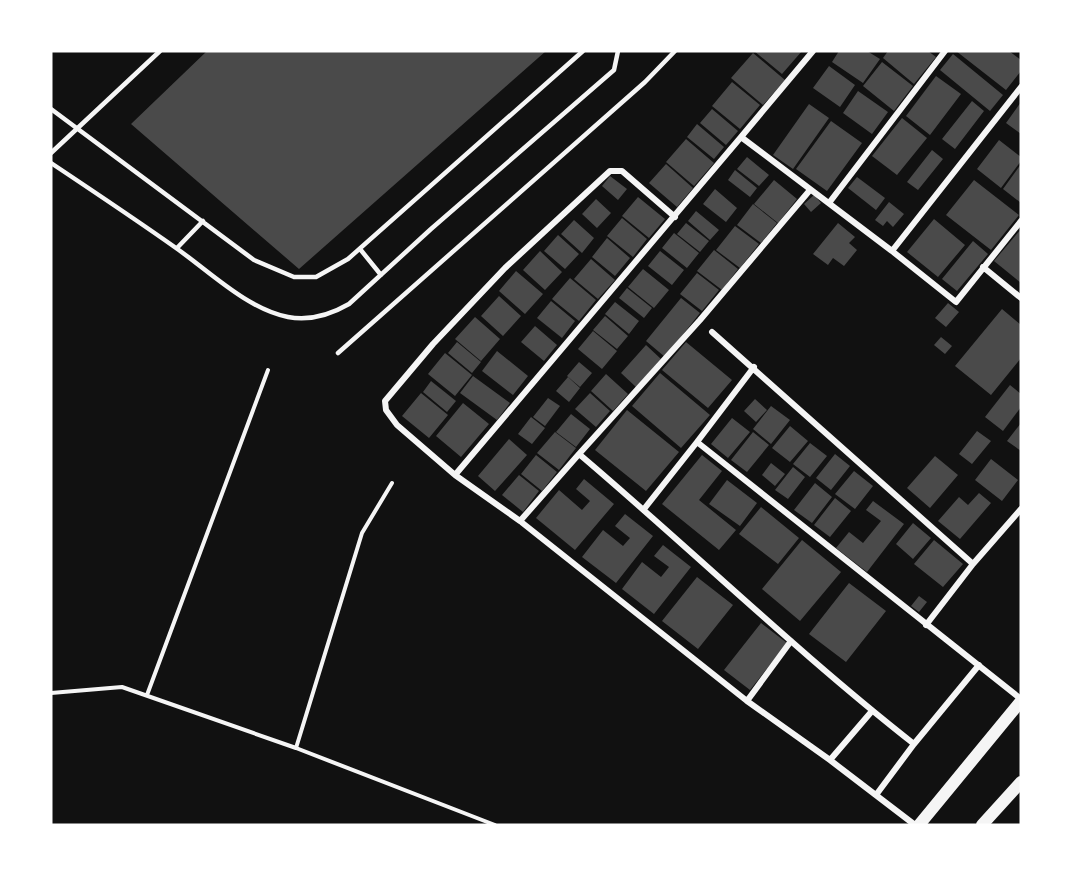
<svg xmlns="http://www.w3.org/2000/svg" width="1072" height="876" font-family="'Noto Sans',sans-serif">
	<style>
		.building { fill: #4a4a4a }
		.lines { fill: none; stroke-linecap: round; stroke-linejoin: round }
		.path { stroke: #f5f5f5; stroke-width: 4 }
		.service { stroke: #f5f5f5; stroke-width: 4.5 }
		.minor { stroke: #f5f5f5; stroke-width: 6 }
		.secondary { stroke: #f5f5f5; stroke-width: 12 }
	</style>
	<rect width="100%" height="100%" fill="#111"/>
	<path class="building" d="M207 51H546L299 269 131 124Z
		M754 51H802L782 74Z
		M839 51H867L880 59 863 83 832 62Z
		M888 51H928L936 57 914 84 883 58Z
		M956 51H1009L1021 60V71L1006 90Z
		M753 53 785 80 763 105 731 78Z
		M953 54 1003 95 990 111 940 70Z
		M882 62 913 86 894 111 863 86Z
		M829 66 855 85 840 107 813 88Z
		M936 76 961 94 930 135 906 116Z
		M732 82 760 105 740 129 712 106Z
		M858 91 888 112 872 134 843 113Z
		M972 101 984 111 955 149 942 139Z
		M1021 102V134L1006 123Z
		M809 104 829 118 793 169 773 155Z
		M712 109 738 131 726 145 700 123Z
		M902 118 927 138 897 175 872 156Z
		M831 121 862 143 827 191 796 169Z
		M697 124 724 147 714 159 687 137Z
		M686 139 714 163 694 186 666 162Z
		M999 140 1021 157V161L1001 188 977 169Z
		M932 150 943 159 918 190 907 182Z
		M747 157 769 175 759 186 737 169Z
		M666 164 693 188 677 207 649 183Z
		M1021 164V203L1003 189Z
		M735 170 757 188 750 197 728 180Z
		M610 176 627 189 618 200 602 186Z
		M857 177 885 198 876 210 848 188Z
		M774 180 797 199 778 223 754 204Z
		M974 180 1019 215 991 250 946 215Z
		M715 189 737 208 726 222 703 204Z
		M814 195 821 203 811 212 804 204Z
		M638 197 665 219 649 238 622 216Z
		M596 199 611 213 597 228 582 214Z
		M889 202 904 214 893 227 887 221 883 226 875 220Z
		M753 204 777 223 761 243 737 225Z
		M696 211 719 230 710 240 688 221Z
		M622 218 647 239 633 257 607 236Z
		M934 219 965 245 938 277 907 252Z
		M574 220 594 238 582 253 561 234Z
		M686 223 709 241 700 252 677 234Z
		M838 223 855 237 849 243 857 250 844 266 833 258 828 265 813 254Z
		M735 226 759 244 740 268 716 250Z
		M1021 229V283L994 261Z
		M674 233 699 253 687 268 662 248Z
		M558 235 579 254 565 269 544 251Z
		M607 238 630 258 615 276 592 257Z
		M973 241 988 254 957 291 942 279Z
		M714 250 738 269 722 290 697 271Z
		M540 251 562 272 545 290 523 270Z
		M660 251 684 270 672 285 648 266Z
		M591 259 615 280 598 299 574 279Z
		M643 269 669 290 654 308 628 287Z
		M516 271 543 294 525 314 499 291Z
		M697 273 719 290 702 311 680 294Z
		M570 278 596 300 579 321 552 299Z
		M627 288 652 308 644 318 619 298Z
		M499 296 521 316 503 336 481 316Z
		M681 298 700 313 665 357 646 341Z
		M551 301 575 321 562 338 537 318Z
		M615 302 639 321 629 334 605 314Z
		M948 303 959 312 946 327 935 318Z
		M1002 309 1021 325V358L991 395 955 366Z
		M605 316 628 336 617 349 593 330Z
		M475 317 500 339 481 361 455 339Z
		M535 326 557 345 544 361 521 342Z
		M593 331 617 351 602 369 578 349Z
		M941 337 952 346 945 354 934 345Z
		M457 342 481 362 472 373 448 353Z
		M686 342 732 380 708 408 662 370Z
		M646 345 661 359 636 387 621 373Z
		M497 351 528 376 513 395 482 371Z
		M445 353 472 375 455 396 428 374Z
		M579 362 592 373 580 387 567 376Z
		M660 373 710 415 681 448 632 406Z
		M606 374 628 394 613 411 591 391Z
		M473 376 510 403 497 420 460 393Z
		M568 377 580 388 569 402 556 391Z
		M431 381 456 401 447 412 423 392Z
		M1010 385 1021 394V407L1003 431 985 417Z
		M421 393 448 415 429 438 402 416Z
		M590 393 610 411 596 427 575 409Z
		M548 398 560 406 545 426 533 417Z
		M755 399 767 410 756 422 744 411Z
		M463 403 489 424 461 457 436 436Z
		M771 406 790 420 771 444 753 429Z
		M627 410 679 452 646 491 595 450Z
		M571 414 590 429 576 447 556 432Z
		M531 417 545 428 532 444 518 434Z
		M732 418 750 432 728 458 711 444Z
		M1021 423V451L1007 441Z
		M790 426 808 441 790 462 772 448Z
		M977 431 991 441 972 464 959 454Z
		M555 432 576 448 559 470 537 453Z
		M753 432 769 445 747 472 731 460Z
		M509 439 527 455 495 491 478 476Z
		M810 443 827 456 810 477 793 464Z
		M835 454 850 466 831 490 816 478Z
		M536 455 557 472 542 491 521 474Z
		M702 455 722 471 699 500 736 530 719 550 662 504Z
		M935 456 958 475 930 508 907 488Z
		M991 459 1018 480 1002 501 975 480Z
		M771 463 785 474 775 486 762 475Z
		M793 467 805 477 788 499 775 490Z
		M854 471 873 486 855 509 835 494Z
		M519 475 539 491 523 512 502 495Z
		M584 479 614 504 575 550 536 518 559 490 582 510 590 501 576 489Z
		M727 480 757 503 740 526 709 504Z
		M815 483 832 497 812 523 794 510Z
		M979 493 991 503 960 539 938 521 959 497 968 505Z
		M835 498 851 511 830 537 814 525Z
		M873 501 904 524 867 572 836 548 849 532 863 543 881 521 866 510Z
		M761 507 799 538 778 564 739 534Z
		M625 514 653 536 616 583 582 557 603 530 623 546 630 538 615 526Z
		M913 523 931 538 913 559 896 544Z
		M802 540 841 572 800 621 762 589Z
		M934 540 963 564 943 587 914 564Z
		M663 545 691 567 654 614 622 589 642 562 661 577 669 567 654 556Z
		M697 577 733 605 698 649 662 621Z
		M849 583 886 611 846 662 809 634Z
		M919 596 927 602 919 612 911 606Z
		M761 623 787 643 750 690 724 670Z"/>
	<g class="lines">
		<path class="path" d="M51 693 122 687 296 748 495 825
			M147 695 268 370
			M296 748 362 533 392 483"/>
		<path class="service" d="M51 109 254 260 294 277H316L348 259 583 51
			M51 153 160 51
			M51 163C93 191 135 219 176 248 209 271 247 309 288 317 309 321 330 315 349 304L431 229 614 70 618 51
			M177 248 203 221
			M360 249 381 275
			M338 353 645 82 675 51"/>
		<path class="minor" d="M741 137 813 51
			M829 203 945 51
			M675 217 622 171H610L505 268 433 344 385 401 386 410 397 425 455 475 520 521 747 701 830 760 915 825
			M892 251 1021 87
			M983 267 1021 298
			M712 332 973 564
			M697 442 754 367
			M579 454 700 320 810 190
			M455 475 741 137 892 251 956 302 1021 221
			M644 509 697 442 1021 699
			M520 521 579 454C691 549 798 653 914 744L979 665
			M926 625 973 564 1021 509
			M747 701 791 641
			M830 760 872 711
			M876 795 914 744"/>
		<path class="secondary" d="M919 825 1021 701
			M982 825 1021 782"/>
	</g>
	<rect width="1072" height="876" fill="none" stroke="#ffffff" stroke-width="105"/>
</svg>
